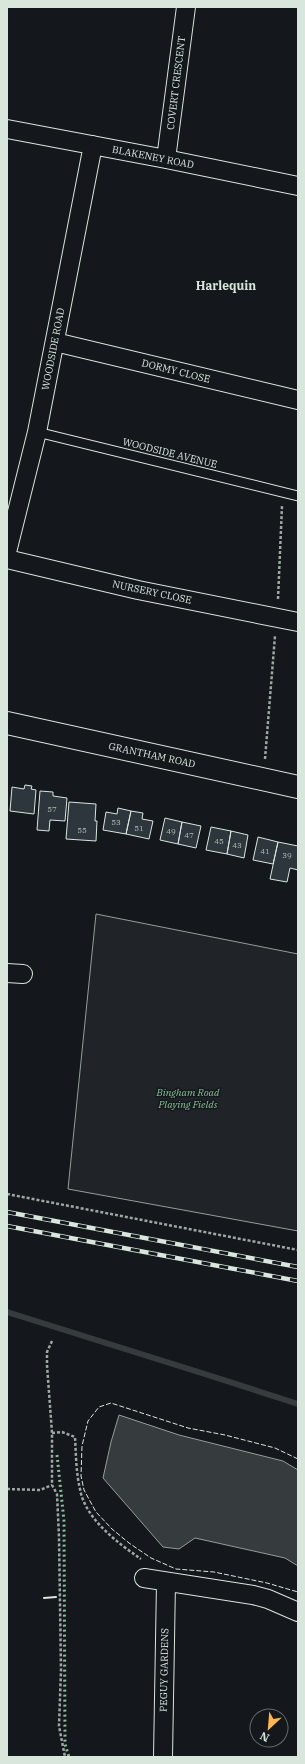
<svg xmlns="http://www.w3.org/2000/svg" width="305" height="1764" font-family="'IBM Plex Serif',serif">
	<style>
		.green { fill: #202428; stroke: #939e99 }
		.water { fill: #363b3e; stroke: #939e99 }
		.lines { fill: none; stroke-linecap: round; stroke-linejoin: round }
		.stream { stroke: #363b3e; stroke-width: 6 }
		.building { fill: #2c363c; stroke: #d8e6dc }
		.service-casing { stroke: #d8e6dc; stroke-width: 11 }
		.minor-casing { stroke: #d8e6dc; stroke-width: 20 }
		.trunk-casing { stroke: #d8e6dc; stroke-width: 24 }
		.path { stroke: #9da8a2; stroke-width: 2.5; stroke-dasharray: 3 2; stroke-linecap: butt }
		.service { stroke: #14181c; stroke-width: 9 }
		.minor { stroke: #14181c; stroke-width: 18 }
		.trunk { stroke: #14181c; stroke-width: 22 }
		.rail-casing { stroke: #d8e6dc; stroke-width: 4.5 }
		.rail { stroke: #14181c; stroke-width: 3; stroke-dasharray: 9; stroke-linecap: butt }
		.hedge { stroke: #8ac095; stroke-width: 3; stroke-dasharray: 2 3; stroke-linecap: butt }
		.fence { stroke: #d8e6dc; stroke-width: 1; stroke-dasharray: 5 2; stroke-linecap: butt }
		.wall { stroke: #d8e6dc; stroke-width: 2 }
		.labels { text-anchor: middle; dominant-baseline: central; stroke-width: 3; stroke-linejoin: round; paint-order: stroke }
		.number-label { font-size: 8px; fill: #adbab4 }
		.street-label { font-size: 10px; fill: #d8e6dc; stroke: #14181c }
		.park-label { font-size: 10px; font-style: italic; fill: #8ac095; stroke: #14181c }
		.quarter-label { font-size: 12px; font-weight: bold; fill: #d8e6dc; stroke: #14181c }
	</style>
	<rect width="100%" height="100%" fill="#14181c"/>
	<path class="green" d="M96 914 298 954V1231L68 1189Z"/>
	<path class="water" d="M119 1415 179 1435 283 1461 298 1470V1566L285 1558 195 1538 179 1549 163 1547 103 1478 111 1442Z"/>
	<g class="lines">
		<path class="stream" d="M7 1312 208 1375 298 1404"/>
	</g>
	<path class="building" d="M25 785 32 786 31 789 36 790 34 814 10 811 12 787 24 789Z
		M40 791 53 792V796L67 798 65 821 50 820 49 831 37 830Z
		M69 802 96 804 95 821H97L96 841 66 839Z
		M118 808 131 811 126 834 103 830 106 812 117 814Z
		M131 811 143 813 142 819 153 821 149 839 126 834Z
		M165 818 182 822 178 844 160 840Z
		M182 822 201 826 196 848 178 844Z
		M211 827 231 831 227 854 206 850Z
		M231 831 248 835 244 858 227 854Z
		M258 837 278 842 273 864 253 860Z
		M278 842 298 846V870L290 868 287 882 270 879Z"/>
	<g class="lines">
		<g class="service-casing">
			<path id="service" d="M37 432 298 496"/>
		</g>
		<g class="minor-casing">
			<path id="minor" d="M7 129 166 159 298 186
				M166 159 186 7
				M55 342 298 400
				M7 552 37 432 93 145
				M7 559 138 590 298 622
				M7 973 23 974
				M144 1578 253 1595 268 1599 298 1612
				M163 1757 166 1582"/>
		</g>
		<g class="trunk-casing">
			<path id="trunk" d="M7 723 298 787"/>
		</g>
		<path class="path" d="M278 599 282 506
			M265 759 275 636
			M7 1194 298 1250
			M52 1341 47 1352V1365L52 1433V1485L57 1494 59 1537 61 1670 59 1726 65 1757
			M52 1433 62 1432 75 1437C76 1454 76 1473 80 1489 85 1519 118 1543 141 1559
			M7 1489 40 1490 52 1485"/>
		<use href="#service" class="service"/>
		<use href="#minor" class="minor"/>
		<use href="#trunk" class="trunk"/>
		<g class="rail-casing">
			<path id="rail" d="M7 1212 298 1267
				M7 1226 298 1281"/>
		</g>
		<use href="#rail" class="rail"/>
		<path class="hedge" d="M57 1455 64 1521 65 1744 69 1757"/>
		<path class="fence" d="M298 1459 275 1448 225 1435 188 1428 111 1403 99 1407 88 1421 82 1446 81 1476 84 1490 96 1512 112 1529 129 1543 151 1558 176 1569 214 1572 267 1583 298 1592"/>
		<path class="wall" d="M44 1598 56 1597"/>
	</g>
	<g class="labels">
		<g class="number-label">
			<text x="52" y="809">57</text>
			<text x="116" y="822">53</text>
			<text x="139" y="828">51</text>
			<text x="82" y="830">55</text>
			<text x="171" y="831">49</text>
			<text x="189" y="835">47</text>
			<text x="219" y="841">45</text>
			<text x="237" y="845">43</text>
			<text x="265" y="851">41</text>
			<text x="287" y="855">39</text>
		</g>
		<g class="street-label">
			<text transform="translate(176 83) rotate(-83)">COVERT CRESCENT</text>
			<text transform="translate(153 157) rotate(11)">BLAKENEY ROAD</text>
			<text transform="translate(53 349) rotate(-79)">WOODSIDE ROAD</text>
			<text transform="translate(176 371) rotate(14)">DORMY CLOSE</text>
			<text transform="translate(170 453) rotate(14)">WOODSIDE AVENUE</text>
			<text transform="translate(152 592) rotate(12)">NURSERY CLOSE</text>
			<text transform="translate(152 755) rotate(12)">GRANTHAM ROAD</text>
			<text transform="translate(164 1670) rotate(-89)">PEGUY GARDENS</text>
		</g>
		<g class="park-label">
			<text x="188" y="1092">Bingham Road<tspan x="188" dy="12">Playing Fields</tspan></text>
		</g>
		<g class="quarter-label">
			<text x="226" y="285">Harlequin</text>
		</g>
	</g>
	<rect width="305" height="1764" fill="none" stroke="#d8e6dc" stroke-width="16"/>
	<g transform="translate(269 1728) rotate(206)"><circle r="19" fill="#14181c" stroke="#626a69"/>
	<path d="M0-3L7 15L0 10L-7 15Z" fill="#ffb74d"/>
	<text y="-6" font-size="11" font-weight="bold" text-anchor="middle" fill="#d8e6dc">N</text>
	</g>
</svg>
